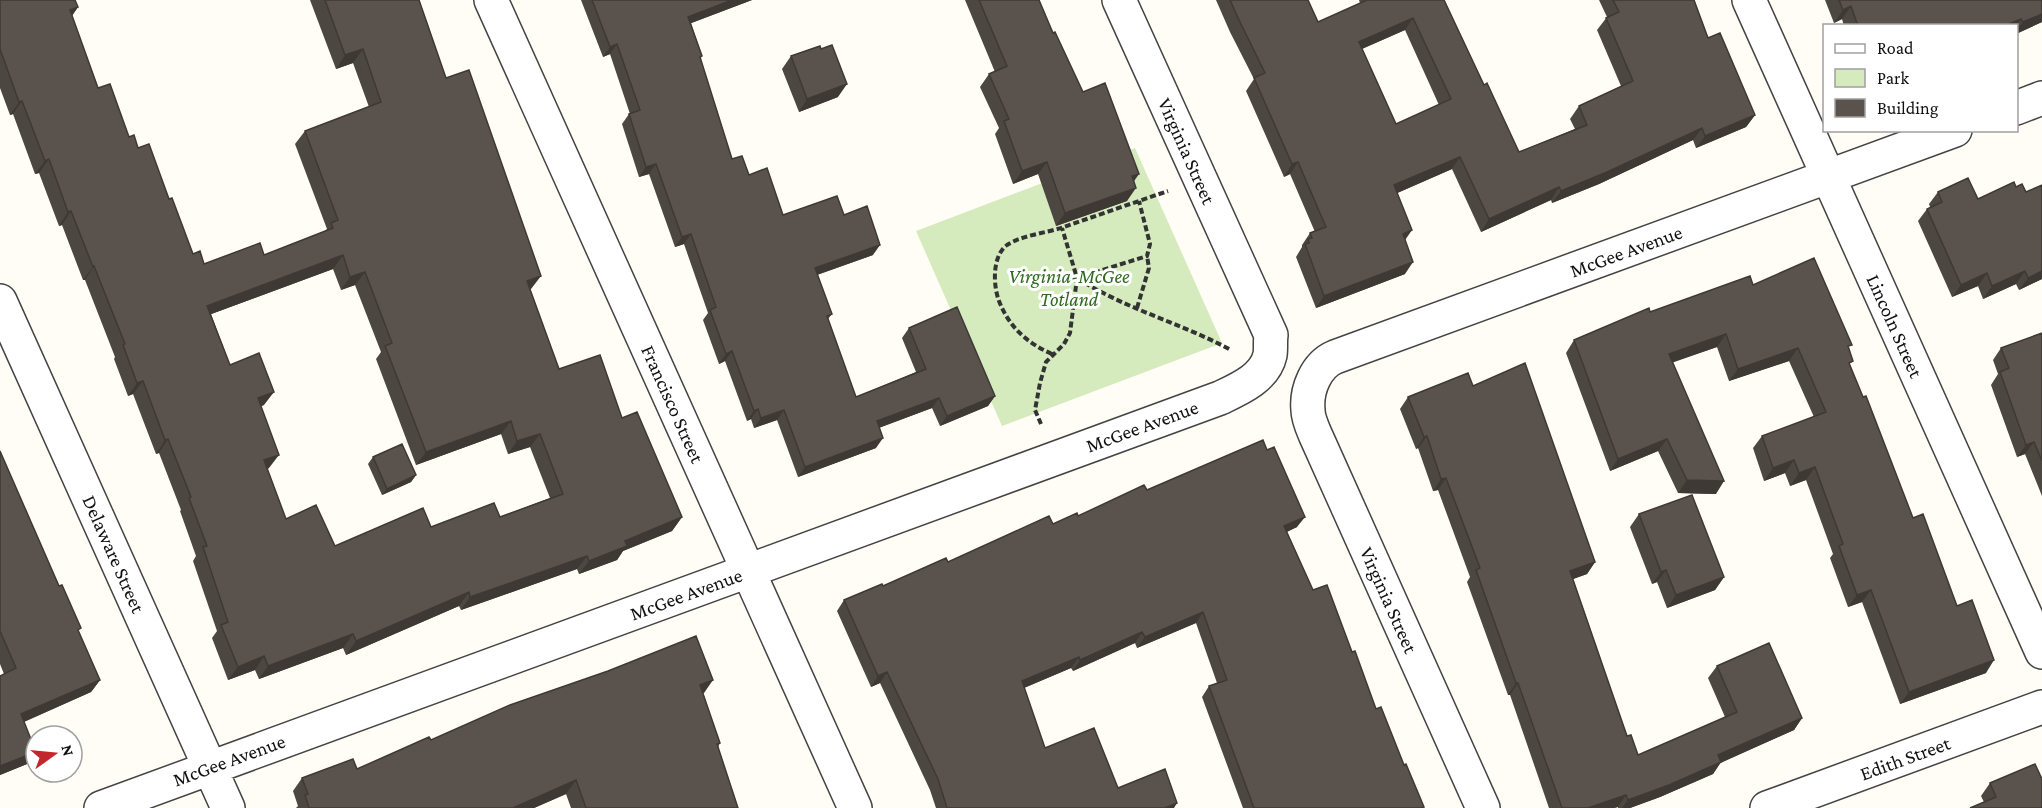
<svg xmlns="http://www.w3.org/2000/svg" width="2042" height="808" font-family="'Crimson Pro',serif">
	<style>
		.green { fill: #d5ebbd }
		.lines { fill: none; stroke-linecap: round; stroke-linejoin: round }
		.minor-casing { stroke: #444; stroke-width: 36 }
		.path { stroke: #333; stroke-width: 4; stroke-dasharray: 6 3; stroke-linecap: butt }
		.minor { stroke: #fff; stroke-width: 33 }
		.wall { fill: #4d4742; fill-rule: evenodd }
		.shaded-wall { fill: #3f3936 }
		.building { fill: #5a524d; stroke: #3f3936; stroke-width: 1.5; fill-rule: evenodd }
		.labels { text-anchor: middle; dominant-baseline: central; stroke-width: 6; stroke-linejoin: round; paint-order: stroke }
		.street-label { font-size: 20px; fill: #111; stroke: #fff }
		.park-label { font-size: 20px; font-style: italic; fill: #2f6b1f; stroke: #fff }
	</style>
	<rect width="100%" height="100%" fill="#fffdf5"/>
	<path class="green" d="M1135 148 1222 343 1002 426 916 231Z"/>
	<g class="lines">
		<g class="minor-casing">
			<path id="minor" d="M491 0 855 808
				M1749 0 2042 652
				M2016 108 2042 98
				M0 301 228 808
				M101 808 1220 398C1239 389 1265 378 1270 355 1271 349 1270 341 1271 335L1119 0
				M1483 808 1315 434C1312 427 1308 418 1308 410 1306 390 1316 365 1335 357L1955 130
				M1767 808 2042 707"/>
		</g>
		<path class="path" d="M1077 278C1125 309 1181 323 1231 350
			M1077 278 1147 256 1150 244 1139 201
			M1137 308 1149 268 1147 256
			M1052 354C1027 343 1009 327 999 301 993 285 992 256 1007 245 1022 235 1047 233 1064 227 1098 215 1133 203 1168 191
			M1041 424 1035 410 1040 383 1046 362 1064 344 1070 333 1077 278 1062 228"/>
		<use href="#minor" class="minor"/>
	</g>
	<path class="wall" d="M0 0 78 7 72 16 98 88 129 137 138 148 169 199 193 254 204 264 264 255 325 231 327 229 295 144 305 131 369 107 353 63 336 69 310 0H419L446 78 531 289H530L559 369 622 418 682 517 672 531 623 551 617 560 579 574 577 569 461 610 459 606 346 655 343 648 259 679 255 670 228 680 212 638 217 631 193 561 196 556 180 511 181 510 159 453 156 454 133 394 128 396 114 359 115 357 85 280H83L62 225 59 226 39 173 35 174 13 114 10 115 0 88ZM333 269 341 290 355 285 381 352 376 359 416 465 501 434 508 454 530 447 550 498 500 517 431 527 335 546 286 519 267 469 269 468 261 406 264 405 230 365 211 314Z
		M581 0H752L691 23 702 56 700 59 732 159 749 175 783 215H844L873 255 817 275 832 314 828 319 856 397 916 372 902 338 909 328 995 396 988 406 940 426 932 408 879 428 876 448 798 477 777 420 754 428 751 419 747 421 725 361 719 364 703 320 708 313 684 244 675 247 649 174 639 177 622 124 629 114H630L610 54 603 57Z
		M965 0H1039L1053 33 1083 92 1134 181 1127 201 1056 226 1038 174 1013 184 995 134 999 128 980 87 989 74 995 72Z
		M1216 0H1308L1318 22 1360 3 1359 0H1444L1484 85 1519 152 1575 129 1570 119 1579 106 1621 86 1597 30 1607 17 1599 0H1694L1708 38 1755 115 1746 127 1696 148 1693 140 1599 184 1552 203 1551 200 1481 232 1452 169 1397 193 1405 240V274L1316 308 1296 257 1302 247V245L1310 233 1315 232 1290 174 1284 177 1246 91 1254 79 1230 32ZM1405 30 1439 105 1396 124 1362 49Z
		M1825 0H2042V22L2016 34V26H1844L1842 19 1834 23Z
		M791 56 838 97 799 112 782 69Z
		M1938 192 1978 199 2042 279 2019 290 2016 284 1983 299 1978 286 1952 297 1918 221 1927 209 1930 207 1929 204Z
		M1753 285 1849 349 1850 365 1913 518 1957 606 1986 673 1900 704 1862 602 1848 607 1830 558 1833 554 1806 480 1790 486 1785 473 1764 481 1753 448 1762 436 1814 417 1789 361 1729 381 1717 347 1672 362 1716 494 1678 493 1658 451 1610 471 1566 353 1574 340 1650 312Z
		M2042 333V496L2025 454 2017 457 1991 385 1998 374 1993 360 2001 348Z
		M1473 386 1595 562 1587 574 1573 579 1627 736 1638 755 1725 717 1708 678 1717 666 1802 718 1794 730 1721 762 1713 774 1660 797 1630 808H1618V807L1614 808H1549L1510 695H1508L1467 582 1470 577 1438 490 1433 491 1418 448 1416 449 1400 409 1408 397Z
		M0 451 100 680 91 692 24 722 27 764 0 775V676L4 674 0 664Z
		M373 457 416 475 411 482 382 495 368 464Z
		M1147 490 1297 527 1287 532 1313 590 1352 652 1376 709 1424 807 1423 808H1243L1202 697 1209 686 1217 683 1196 623 1137 648 1135 643 1073 671 1071 668 1024 688 1045 748 1118 788 1174 808H936L930 790 880 683 871 687 837 611 844 600 1053 524 1078 516Z
		M1639 514 1724 577 1715 590 1667 608 1657 582 1652 584 1630 527Z
		M703 693 720 743 718 747 738 808H571L566 794 534 808H296L298 806 293 791 302 778 357 769 431 740Z
		M2042 779 1984 802 1981 796 1990 783Z"/>
	<path class="shaded-wall" d="M732 0H752L681 27 688 17Z
		M1851 6 1842 19 1834 23 1843 10Z
		M78 7 68 21 70 10Z
		M2042 14V22L2016 34V31L2023 22Z
		M1413 18 1405 30 1350 54 1359 42Z
		M2021 19 2016 26H2004Z
		M617 44 610 54 603 57 610 47Z
		M363 49 353 63 336 69 345 55Z
		M847 84 838 97 799 112 807 99Z
		M22 101 13 114 10 115 19 102Z
		M1755 115 1746 127 1696 148 1705 136Z
		M1702 128 1693 140 1599 184 1552 203 1561 191Z
		M1460 157 1452 169 1386 198 1394 185Z
		M49 159 39 173 35 174 45 161Z
		M1047 162 1038 174 1013 184 1022 171Z
		M1298 162 1290 174 1284 177 1292 164Z
		M656 164 649 174 639 177 646 167Z
		M1139 174 1130 187 1132 176Z
		M1559 187 1551 200 1481 232 1489 219Z
		M1136 188 1127 201 1056 226 1065 213Z
		M71 211 62 225 59 226 68 212Z
		M1412 230 1403 243V234Z
		M691 234 684 244 675 247 682 237Z
		M880 245 873 255 808 278 815 268Z
		M343 255 333 269 198 319 207 306Z
		M1413 262 1405 274 1316 308 1324 296Z
		M94 266 85 280H83L93 267Z
		M2025 271 2016 284 1983 299 1992 286Z
		M2042 271V279L2019 290 2028 278Z
		M365 272 355 285 341 290 350 277Z
		M1987 273 1978 286 1952 297 1961 285Z
		M541 276 531 289 518 294 527 281Z
		M1726 334 1717 347 1660 367 1669 354Z
		M1798 348 1789 361 1729 381 1738 369Z
		M732 351 725 361 719 364 726 354Z
		M143 381 133 394 128 396 137 383Z
		M274 392 264 405 248 411 258 398Z
		M995 396 988 406 940 426 947 416Z
		M939 398 932 408 870 431 877 421Z
		M758 409 751 419 747 421 754 411Z
		M784 410 777 420 754 428 761 418Z
		M511 421 501 434 416 465 426 452Z
		M540 434 530 447 508 454 517 441Z
		M1427 436 1418 448 1416 449 1424 437Z
		M883 438 876 448 798 477 805 467Z
		M168 439 159 453 156 454 165 440Z
		M1667 439 1658 451 1610 471 1618 459Z
		M2034 442 2025 454 2017 457 2026 445Z
		M279 455 269 468 254 474 264 460Z
		M1794 460 1785 473 1764 481 1773 468Z
		M1815 467 1806 480 1790 486 1799 473Z
		M416 475 411 482 382 495 387 489Z
		M1446 478 1438 490 1433 491 1441 479Z
		M1687 480 1724 481 1716 494 1678 493Z
		M682 517 672 531 623 551 617 560 579 574 589 561 625 541Z
		M1305 517 1297 527 1277 536 1284 526Z
		M587 556 577 569 461 610 470 597Z
		M1595 562 1587 574 1562 583 1570 571Z
		M1666 570 1657 582 1652 584 1661 572Z
		M1724 577 1715 590 1667 608 1676 595Z
		M1871 590 1862 602 1848 607 1857 595Z
		M469 592 459 606 346 655 356 641Z
		M1203 612 1196 623 1137 648 1145 637Z
		M1142 632 1135 643 1073 671 1080 660Z
		M353 634 343 648 259 679 268 666Z
		M264 656 255 670 228 680 238 667Z
		M1079 657 1071 668 1014 692 1022 681Z
		M1994 660 1986 673 1900 704 1909 692Z
		M887 672 880 683 871 687 878 676Z
		M100 680 91 692 12 727 21 714Z
		M713 680 704 693 690 698 700 685Z
		M1516 683H1518L1510 695H1508Z
		M1802 718 1794 730 1714 766 1721 762 1713 774 1660 797 1630 808H1622L1628 800 1718 755Z
		M36 752 27 764 0 775V766Z
		M576 780 566 794 534 808H513Z
		M1626 795 1618 807 1614 808H1588Z
		M1177 803 1174 808H1165Z"/>
	<path class="building" d="M0 0H75L78 7 70 10 98 88 110 84 129 137 134 135 138 148 149 144 169 199 172 198 193 254 200 251 204 264 260 243 264 255 333 228 331 223 338 220 305 131 381 102 363 49 345 55 325 0H419L446 78 469 70 541 276 527 281 559 369 600 355 622 418 637 412 682 517 625 541 627 546 589 561 587 556 470 597 469 592 356 641 353 634 268 666 264 656 238 667 221 625 228 622 203 547 207 546 189 498 191 497 168 439 165 440 143 381 137 383 123 345 125 344 94 266 93 267 71 211 68 212 49 159 45 161 22 101 19 102 0 49ZM343 255 350 277 365 272 392 343 385 346 426 452 511 421 517 441 540 434 563 494 500 517 494 503 431 527 423 508 335 546 316 505 286 519 264 460 279 455 258 398 274 392 259 353 230 365 207 306Z
		M592 0H732L688 17 702 56 700 57 732 159 742 156 749 175 767 168 783 215 837 196 844 215 867 206 880 245 815 268 832 314 827 316 856 397 926 369 909 328 957 307 995 396 947 416 939 398 877 421 883 438 805 467 784 410 761 418 758 409 754 411 732 351 726 354 710 310 716 307 691 234 682 237 656 164 646 167 629 114 640 110 617 44 610 47Z
		M979 0H1039L1053 33 1055 32 1083 92 1105 83 1139 174 1132 176 1136 188 1065 213 1047 162 1022 171 1004 121 1009 119 989 74 1007 66Z
		M1230 0H1308L1318 22 1367 0H1444L1484 85 1487 83 1519 152 1587 125 1579 106 1633 81 1606 18 1619 12 1613 0H1694L1708 38 1720 33 1755 115 1705 136 1702 128 1607 172 1561 191 1559 187 1489 219 1460 157 1394 185 1412 230 1403 234 1413 262 1324 296 1305 244 1309 243 1308 239 1312 238 1310 233 1326 227 1298 162 1292 164 1254 78 1265 73 1239 20ZM1413 18 1451 99 1396 124 1359 42Z
		M1839 0H2042V14L2023 22 2021 19 2004 26H1858L1851 6 1843 10Z
		M832 45 847 84 807 99 791 56 820 46 821 49Z
		M1968 178 1978 199 2014 182 2016 187 2022 184 2026 192 2042 185V271L2028 278 2025 271 1992 286 1987 273 1961 285 1927 209 1942 202 1938 192Z
		M1814 258 1852 345 1848 346 1853 361 1849 363 1863 397 1866 396 1913 518 1923 514 1957 606 1972 600 1994 660 1909 692 1871 590 1857 595 1839 546 1843 544 1815 467 1799 473 1794 460 1773 468 1762 436 1826 412 1798 348 1738 369 1726 334 1669 354 1724 481 1687 480 1667 439 1618 459 1574 340 1649 308 1650 312 1750 276 1753 285Z
		M2042 333V461L2034 442 2026 445 2000 372 2009 368 2001 348Z
		M1525 363 1595 562 1570 571 1627 736 1631 735 1638 755 1737 712 1717 666 1769 643 1802 718 1718 755 1721 762 1669 785 1628 800 1626 795 1588 808H1562L1518 683H1516L1476 570 1480 568 1446 478 1441 479 1427 436 1424 437 1408 397 1468 373 1473 386Z
		M1263 440 1267 450 1274 447 1305 517 1284 526 1313 590 1327 585 1352 652 1355 651 1376 709 1381 707 1404 765 1406 764 1424 807 1421 808H1254L1209 686 1227 680 1203 612 1145 637 1142 632 1080 660 1079 657 1022 681 1045 748 1094 728 1118 788 1165 769 1177 803 1165 808H947L938 779 887 672 878 676 844 600 882 584 883 586 946 558 948 562 1049 516 1053 524 1077 513 1078 516 1144 485 1147 490Z
		M402 444 416 475 387 489 373 457Z
		M0 451 59 586 62 585 81 628 78 630 100 680 21 714 36 752 0 766V676L16 668 0 631Z
		M1692 495 1724 577 1676 595 1666 570 1661 572 1639 514Z
		M696 636 713 680 700 685 720 743 717 744 738 808H586L576 780 513 808H309L305 795 308 794 302 778 353 759 357 769 429 737 431 740 510 705 608 671Z
		M2035 764 2042 779V808H1970L1996 797 1990 783Z"/>
	<g class="labels">
		<g class="street-label">
			<text transform="translate(1187 151) rotate(66)">Virginia Street</text>
			<text transform="translate(1626 251) rotate(-20)">McGee Avenue</text>
			<text transform="translate(1895 326) rotate(66)">Lincoln Street</text>
			<text transform="translate(673 404) rotate(66)">Francisco Street</text>
			<text transform="translate(1142 426) rotate(-20)">McGee Avenue</text>
			<text transform="translate(114 554) rotate(66)">Delaware Street</text>
			<text transform="translate(686 594) rotate(-20)">McGee Avenue</text>
			<text transform="translate(1389 600) rotate(66)">Virginia Street</text>
			<text transform="translate(1905 758) rotate(-20)">Edith Street</text>
			<text transform="translate(229 760) rotate(-20)">McGee Avenue</text>
		</g>
		<g class="park-label">
			<text x="1069" y="276">Virginia-McGee<tspan x="1069" dy="23">Totland</tspan></text>
		</g>
	</g>
	<rect x="1823" y="24" width="195" height="108" fill="#ffffff" stroke="#a0a0a0" stroke-width="1.5"/>
	<rect x="1835" y="44" width="30" height="9" fill="#ffffff" stroke="#a0a0a0" stroke-width="1.5"/>
	<text x="1877" y="54" font-size="18" fill="#111111">Road</text>
	<rect x="1835" y="69" width="30" height="18" fill="#d5ebbd" stroke="#a0a0a0" stroke-width="1.5"/>
	<text x="1877" y="84" font-size="18" fill="#111111">Park</text>
	<rect x="1835" y="99" width="30" height="18" fill="#5a524d" stroke="#a0a0a0" stroke-width="1.5"/>
	<text x="1877" y="114" font-size="18" fill="#111111">Building</text>
	<g transform="translate(54 754) rotate(75)"><circle r="28" fill="#ffffff" stroke="#a0a0a0" stroke-width="1.5"/>
	<path d="M0-4.5L10 22L0 15L-10 22Z" fill="#c4262e"/>
	<text y="-9" font-size="16" font-weight="bold" text-anchor="middle" fill="#111111">N</text>
	</g>
</svg>
